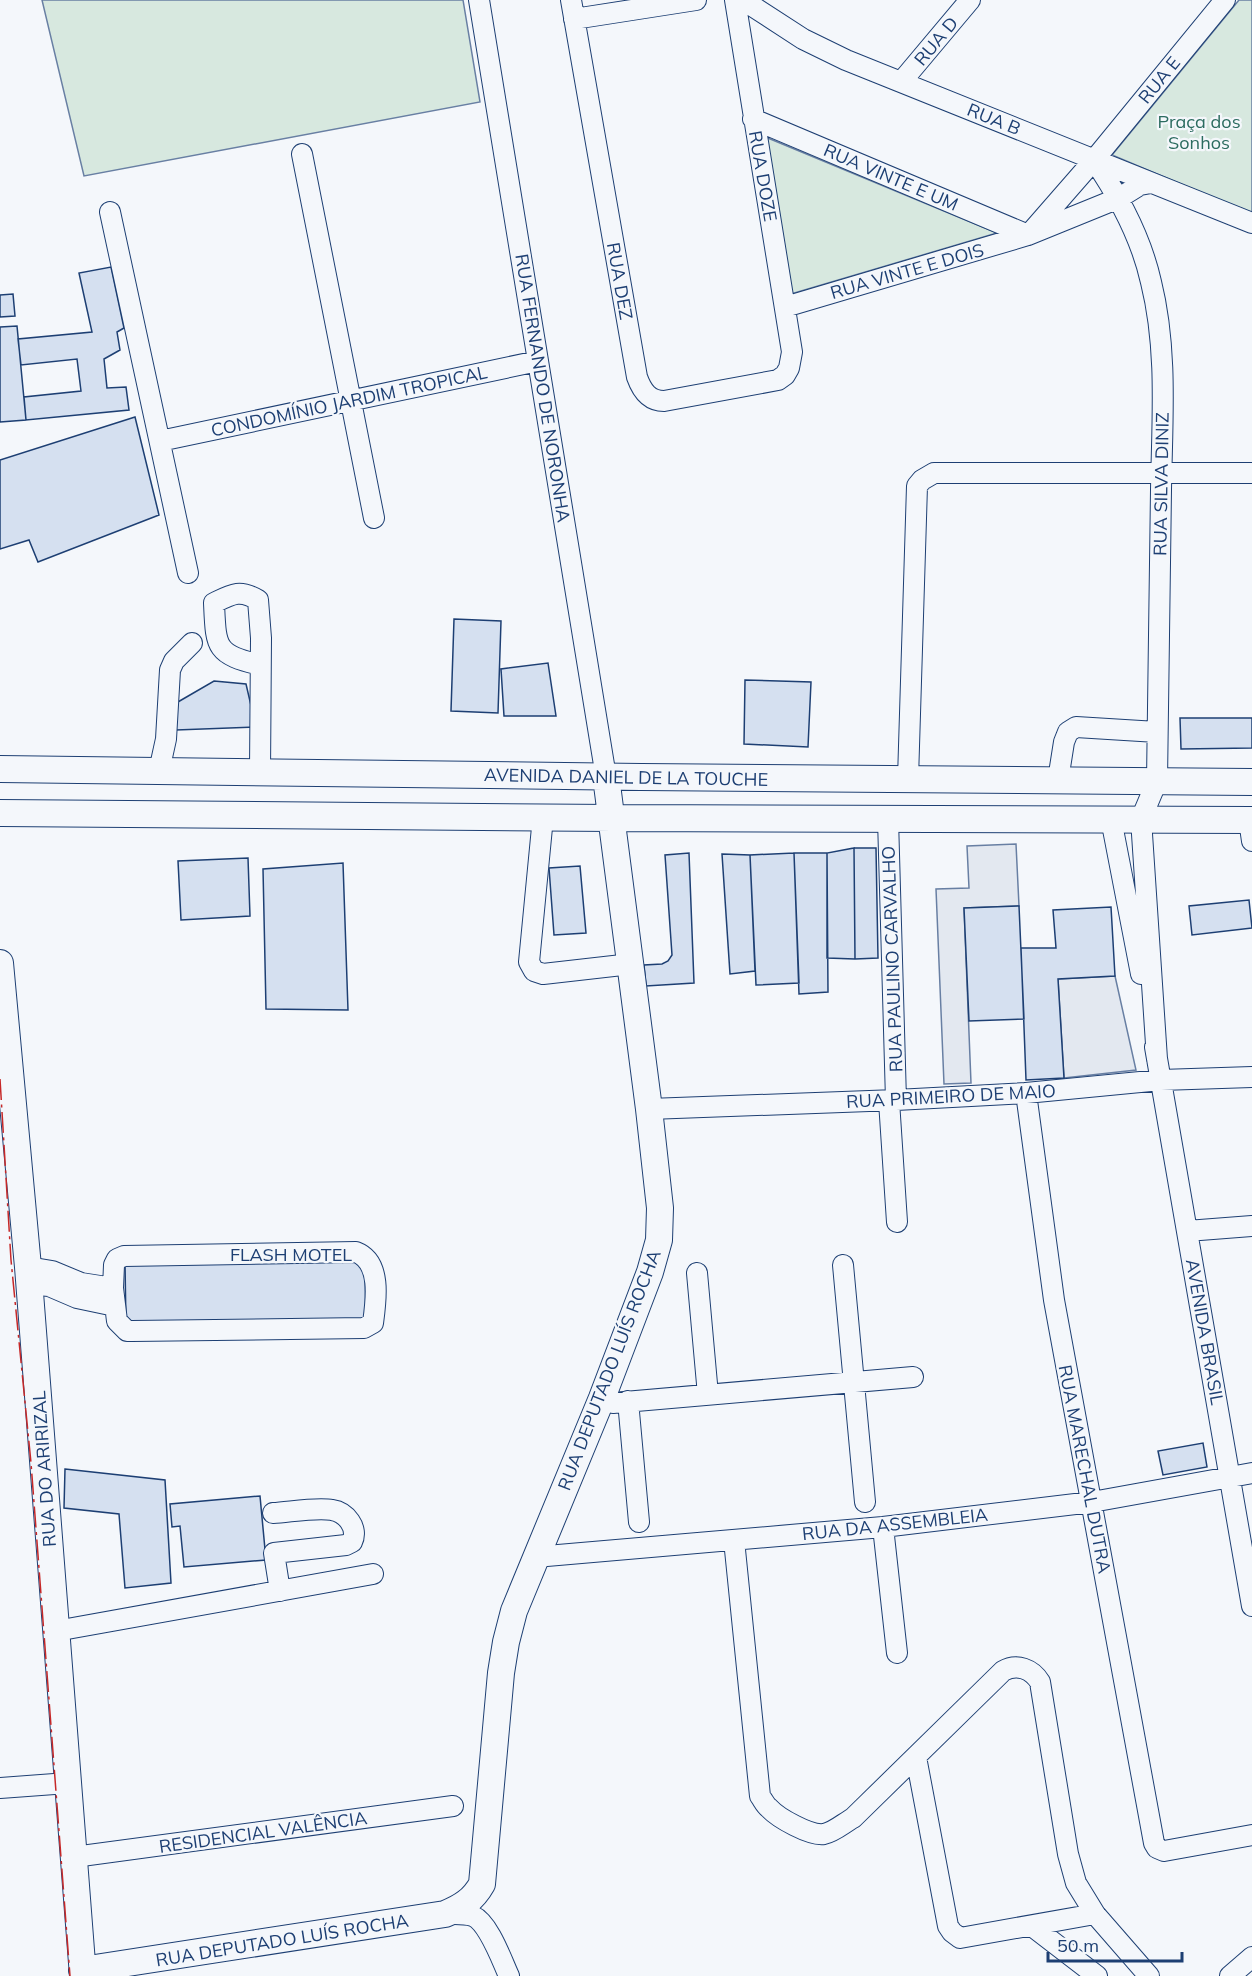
<svg xmlns="http://www.w3.org/2000/svg" width="1252" height="1976" font-family="Mulish,sans-serif">
	<style>
		.green { fill: #d7e8df; stroke: #687fa3; stroke-width: 1.5 }
		.parking { fill: #e3e8f0; stroke: #687fa3; stroke-width: 1.5 }
		.building { fill: #d5e0f0; stroke: #1d3f73; stroke-width: 1.5 }
		.lines { fill: none; stroke-linecap: round; stroke-linejoin: round }
		.minor-casing { stroke: #1d3f73; stroke-width: 22 }
		.major-casing { stroke: #1d3f73; stroke-width: 28 }
		.minor { stroke: #f4f7fb; stroke-width: 20 }
		.major { stroke: #f4f7fb; stroke-width: 26 }
		.power { stroke: #c62828; stroke-width: 1.5; stroke-dasharray: 21 4.5 3 4.5; stroke-linecap: butt }
		.labels { text-anchor: middle; dominant-baseline: central; stroke-width: 4.5; stroke-linejoin: round; paint-order: stroke }
		.street-label { font-size: 18px; fill: #1d3f73; stroke: #f4f7fb }
		.park-label { font-size: 18px; fill: #2c6c60; stroke: #f4f7fb }
	</style>
	<rect width="100%" height="100%" fill="#f4f7fb"/>
	<path class="green" d="M42 0H463L480 102 84 176Z
		M1239 0H1252V214L1112 155Z
		M763 136 997 233 791 294Z"/>
	<path class="parking" d="M1016 844 1019 906 964 908 971 1083 944 1084 936 889 969 888 967 846Z
		M1115 976 1136 1070 1064 1078 1058 979Z"/>
	<path class="building" d="M111 267 124 328 117 332 120 350 104 359 107 388 126 387 129 410 26 420 24 397 81 391 77 359 21 365 18 339 92 332 79 273Z
		M13 294 15 316 0 317V295Z
		M17 326 26 420 0 422V327Z
		M135 417 159 515 38 562 29 540 0 549V460Z
		M454 619 501 621 498 713 451 711Z
		M548 663 556 716H504L501 669Z
		M745 680 811 682 808 747 744 744Z
		M214 681 246 684 256 727 176 730 171 706Z
		M1180 718H1252V748L1181 749Z
		M854 848H876L878 958 855 959Z
		M854 848 855 959 827 958V853Z
		M689 853 694 983 646 986 644 965 662 964 668 961 672 955 665 855Z
		M794 853 799 983 756 985 750 855Z
		M794 853H827L828 992 799 994Z
		M722 854 750 855 755 971 730 974Z
		M248 858 250 916 181 920 178 861Z
		M343 863 348 1010 266 1009 263 869Z
		M580 866 586 933 554 935 549 868Z
		M1249 900 1252 928 1192 935 1189 906Z
		M1019 906 1024 1019 969 1021 964 908Z
		M1111 907 1115 976 1058 979 1064 1078 1026 1080 1021 948H1056L1053 910Z
		M365 1260 366 1323 126 1326 125 1263Z
		M1203 1443 1207 1467 1163 1475 1158 1451Z
		M65 1469 165 1480 171 1583 125 1588 119 1514 64 1508Z
		M260 1496 266 1560 184 1567 180 1526 172 1527 170 1504Z"/>
	<g class="lines">
		<g class="minor-casing">
			<path id="minor" d="M479 0 606 777
				M571 0 637 377C642 391 649 401 664 401L778 380 785 375 789 368 792 352 735 0
				M743 0 803 39 846 60 1252 223
				M574 19 696 0
				M902 81 970 0
				M753 119 1028 235
				M302 154 374 518
				M1094 160C1120 198 1141 237 1151 282 1168 350 1162 422 1161 490 1160 587 1158 684 1157 781L1141 819 1157 1059
				M110 212 188 573
				M1032 231 1094 160 1225 0
				M785 307 1028 235 1119 198 1140 185 1151 183
				M160 441 538 361
				M159 771 166 739 170 670 174 661 192 643
				M260 772 261 638 258 600C240 589 232 594 214 603 216 648 215 654 260 665
				M908 779 917 486 922 480 934 473H1252
				M1058 780 1064 742 1068 732 1076 727 1157 732
				M543 817 529 962 534 971 543 974 631 964
				M888 819 896 1100
				M1111 819 1141 974
				M1249 820 1252 841
				M1155 1047 1252 1606
				M1026 1093 1054 1300 1154 1843 1157 1848 1164 1851 1252 1835
				M889 1101 897 1222
				M649 1109 896 1100 1026 1093 1161 1080 1252 1077
				M1187 1231 1252 1226
				M356 1252C382 1262 376 1301 373 1323L364 1328 132 1331H127L117 1321 113 1288 114 1265 117 1259 124 1256Z
				M843 1265 865 1502
				M28 1267 52 1271 81 1283 113 1288
				M697 1273 708 1395
				M29 1284 49 1286 77 1298 115 1306
				M602 1398 613 1403 913 1377
				M628 1401 639 1522
				M273 1513C290 1512 317 1507 332 1510 346 1512 359 1528 352 1542L346 1545 274 1553 280 1591
				M883 1527 897 1653
				M734 1540 760 1796C763 1800 765 1805 769 1808 778 1818 810 1836 824 1834 834 1832 844 1823 853 1818L1003 1671C1017 1663 1032 1669 1040 1682L1068 1854 1076 1883 1095 1914 1149 1976
				M535 1557 883 1527 1092 1502 1252 1473
				M56 1631 373 1574
				M916 1757 948 1926 952 1932 960 1938 1095 1914
				M0 1788 68 1783
				M74 1857 453 1806
				M445 1914C455 1914 464 1913 473 1916 489 1923 502 1961 509 1976
				M1032 1926 1097 1976
				M1230 1976 1252 1957"/>
		</g>
		<g class="major-casing">
			<path id="major" d="M0 769 641 777 1252 782
				M0 813 613 818 1252 820
				M0 963 28 1267 83 1976
				M82 1970 445 1914C462 1907 473 1900 482 1884L501 1673 506 1642 514 1611 602 1398 650 1272 659 1240 660 1208 649 1109 606 777"/>
		</g>
		<use href="#minor" class="minor"/>
		<use href="#major" class="major"/>
		<path class="power" d="M0 1079 11 1260 31 1463 70 1976"/>
	</g>
	<g class="labels">
		<g class="street-label">
			<text transform="translate(936 41) rotate(-50)">RUA D</text>
			<text transform="translate(1159 80) rotate(-51)">RUA E</text>
			<text transform="translate(994 119) rotate(22)">RUA B</text>
			<text transform="translate(763 176) rotate(80)">RUA DOZE</text>
			<text transform="translate(891 177) rotate(23)">RUA VINTE E UM</text>
			<text transform="translate(907 271) rotate(-16)">RUA VINTE E DOIS</text>
			<text transform="translate(620 281) rotate(80)">RUA DEZ</text>
			<text transform="translate(543 388) rotate(81)">RUA FERNANDO DE NORONHA</text>
			<text transform="translate(349 401) rotate(-12)">CONDOMÍNIO JARDIM TROPICAL</text>
			<text transform="translate(1161 484) rotate(-89)">RUA SILVA DINIZ</text>
			<text transform="translate(626 777) rotate(1)">AVENIDA DANIEL DE LA TOUCHE</text>
			<text transform="translate(892 959) rotate(-92)">RUA PAULINO CARVALHO</text>
			<text transform="translate(951 1096) rotate(-3)">RUA PRIMEIRO DE MAIO</text>
			<text x="291" y="1254">FLASH MOTEL</text>
			<text transform="translate(1205 1332) rotate(80)">AVENIDA BRASIL</text>
			<text transform="translate(609 1370) rotate(-69)">RUA DEPUTADO LUÍS ROCHA</text>
			<text transform="translate(44 1469) rotate(-94)">RUA DO ARIRIZAL</text>
			<text transform="translate(1085 1469) rotate(79)">RUA MARECHAL DUTRA</text>
			<text transform="translate(895 1524) rotate(-6)">RUA DA ASSEMBLEIA</text>
			<text transform="translate(263 1832) rotate(-8)">RESIDENCIAL VALÊNCIA</text>
			<text transform="translate(282 1940) rotate(-9)">RUA DEPUTADO LUÍS ROCHA</text>
		</g>
		<g class="park-label">
			<text x="1199" y="121">Praça dos<tspan x="1199" dy="21">Sonhos</tspan></text>
		</g>
	</g>
	<path d="M1048 1952v9h134v-9" fill="none" stroke="#1d3f73" stroke-width="3"/>
	<text x="1057" y="1952" font-size="18" fill="#1d3f73" stroke="#f4f7fb" stroke-width="4.5" paint-order="stroke">50 m</text>
</svg>
